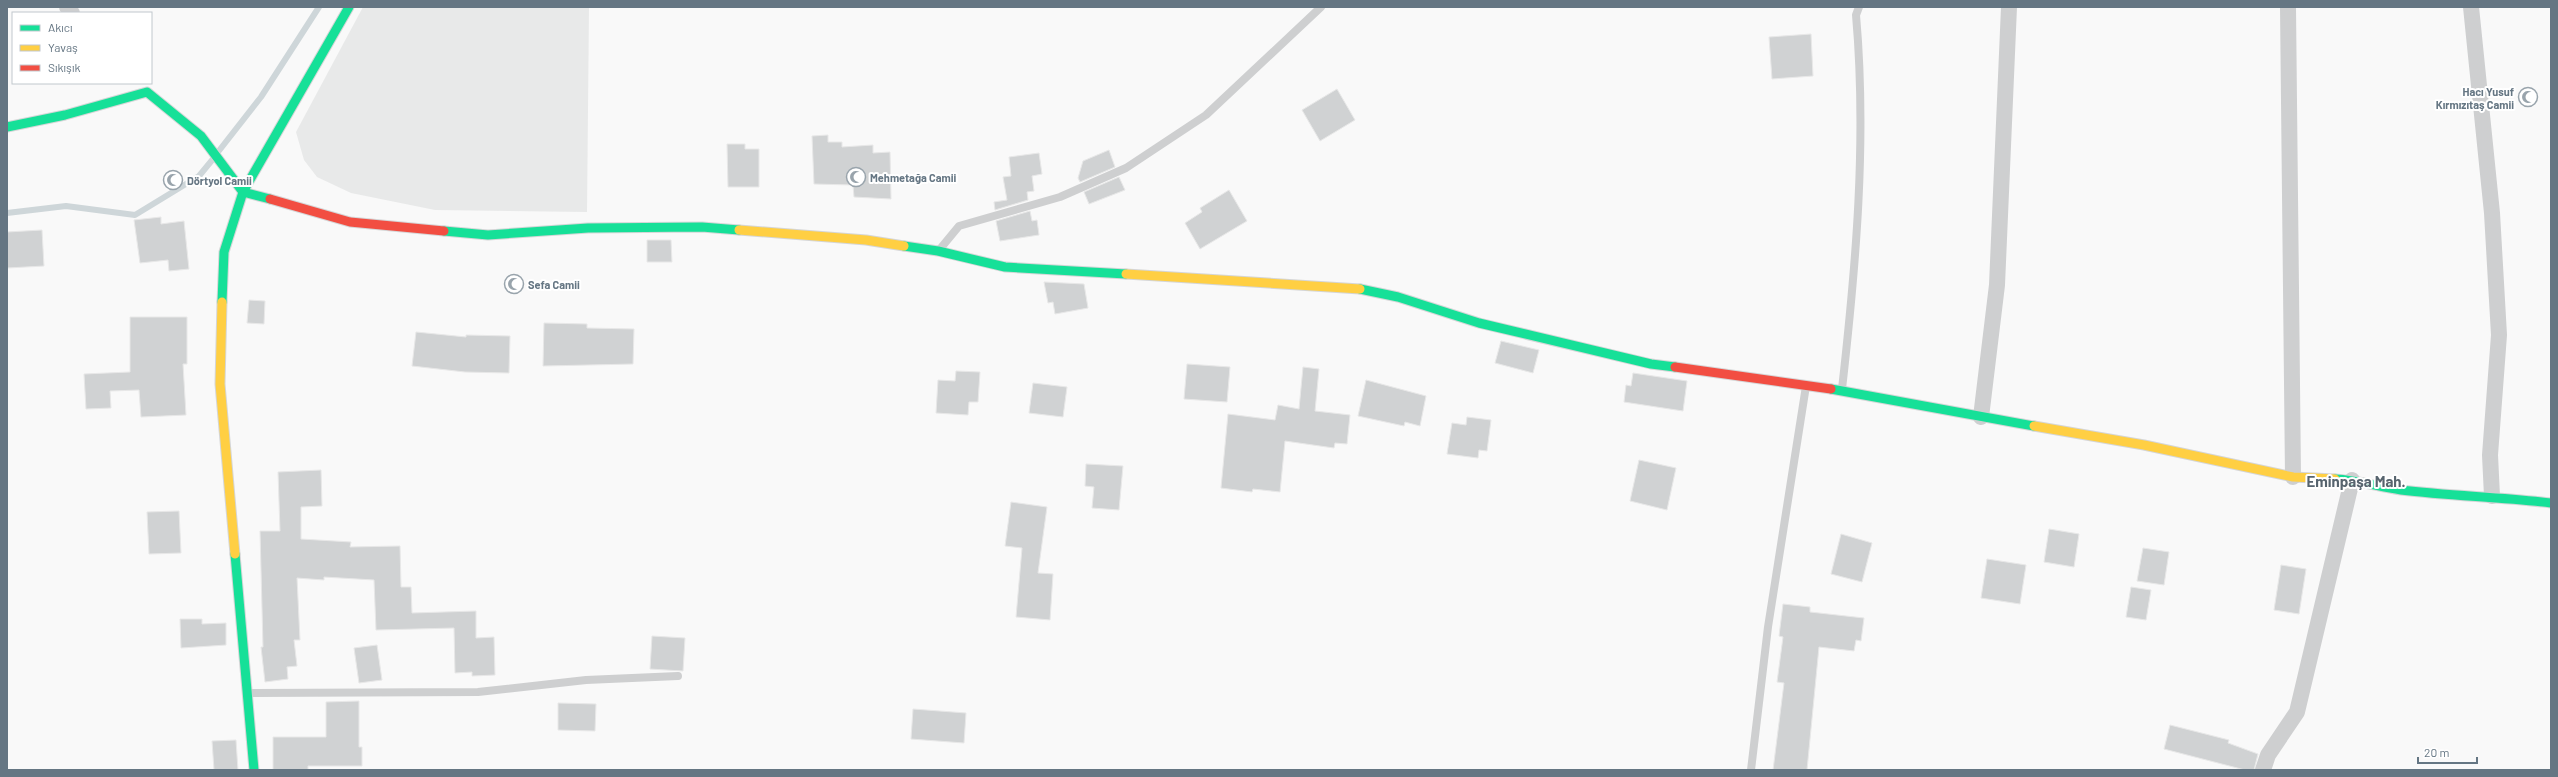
<svg xmlns="http://www.w3.org/2000/svg" width="2558" height="777" font-family="Barlow,sans-serif">
	<style>
		.built { fill: #e8e9e9 }
		.lines { fill: none; stroke-linecap: round; stroke-linejoin: round }
		.stream { stroke: #ced6d9; stroke-width: 6 }
		.building { fill: #d0d2d3; stroke: #e8e8e8 }
		.fast-casing { stroke: #d5d6d7; stroke-width: 11 }
		.slow-casing { stroke: #d5d6d7; stroke-width: 11 }
		.jam-casing { stroke: #d5d6d7; stroke-width: 11 }
		.lane { stroke: #cecfd0; stroke-width: 8 }
		.street { stroke: #cecfd0; stroke-width: 16 }
		.fast { stroke: #16e098; stroke-width: 9 }
		.slow { stroke: #ffcf43; stroke-width: 9 }
		.jam { stroke: #f24e42; stroke-width: 9 }
		.labels { text-anchor: middle; dominant-baseline: central; stroke-width: 4; stroke-linejoin: round; paint-order: stroke }
		.poi-label { font-size: 11px; font-weight: bold; fill: #657683; stroke: #fff; text-anchor: start }
		.district-label { font-size: 15px; font-weight: bold; fill: #57646e; stroke: #fff }
	</style>
	<rect width="100%" height="100%" fill="#f9f9f9"/>
	<path class="built" d="M363 7H589L587 212 435 210 351 193 317 177 304 160 296 132Z"/>
	<g class="lines">
		<path class="stream" d="M218 152 261 97 319 7
			M7 213 66 206 135 215 199 176 213 159"/>
	</g>
	<path class="building" d="M1811 34 1813 76 1772 79 1769 37Z
		M1337 89 1355 120 1320 141 1302 110Z
		M828 135V142H842V147L873 145V153L890 152 891 199 854 197 853 185 814 184 812 136Z
		M727 144H745V149H759V187H728Z
		M1109 150 1115 167 1080 182 1078 178 1083 161Z
		M1039 153 1042 174 1032 176 1034 191 1027 192 1028 200 995 210 994 202 1007 200 1003 177 1011 176 1009 157Z
		M1119 177 1125 190 1089 204 1084 192Z
		M1229 190 1247 221 1200 249 1185 223 1202 212 1200 208Z
		M1030 211 1032 221 1037 220 1039 235 1000 241 996 221Z
		M161 217V224L184 221 189 269 169 271 168 260 140 263 134 220Z
		M42 230 44 266 7 268V232Z
		M647 240H671L672 262H647Z
		M1044 282 1084 284 1088 308 1055 314 1053 302 1048 303Z
		M249 300 265 301 264 324 247 323Z
		M130 317H187V364H183L186 415 141 417 139 390 110 391 111 408 86 409 84 374 130 372Z
		M544 323 587 324V328L634 329 633 364 543 366Z
		M416 332 466 337V335L510 336 509 373 465 372 412 366Z
		M1501 341 1539 350 1533 373 1495 363Z
		M1187 364 1230 367 1227 402 1184 399Z
		M1303 367 1319 369 1315 411 1350 415 1347 444 1335 443 1334 448 1285 441 1280 492 1253 489 1252 492 1221 488 1228 414 1275 420 1278 405 1299 409Z
		M956 371 980 372 978 402H969L968 415 936 413 938 380 955 381Z
		M1633 373 1687 381 1683 411 1624 402 1626 385 1631 386Z
		M1366 380 1426 396 1420 426 1405 422 1404 426 1358 416Z
		M1033 383 1067 387 1063 417 1029 413Z
		M1467 417 1491 420 1487 451 1479 450 1478 458 1447 454 1452 423 1466 425Z
		M1639 460 1676 468 1667 510 1630 501Z
		M1086 464 1123 466 1119 510 1092 508 1094 487 1085 486Z
		M321 470 322 506 301 507V539L351 542 350 547 400 546 401 587H411L412 613 476 611V638L494 637 495 675 472 676V672L455 673 454 628 376 630 374 580 324 577V580L297 578 300 640H294L297 666 287 667 288 679 265 682 261 647H263L260 531H280L278 472Z
		M1011 502 1047 507 1038 573 1053 574 1050 620 1016 617 1022 548 1005 546Z
		M179 511 181 553 149 554 147 512Z
		M2049 529 2079 534 2074 567 2044 562Z
		M1841 534 1872 543 1862 582 1831 574Z
		M2143 548 2169 552 2164 585 2137 581Z
		M1987 559 2026 565 2020 604 1981 598Z
		M2281 565 2306 569 2299 614 2274 610Z
		M2131 587 2151 590 2146 620 2126 617Z
		M1783 604 1810 607V612L1864 618 1861 641 1856 640 1854 651 1819 647 1807 770H1773L1784 683 1777 682 1783 637 1779 636Z
		M180 619H202V624L226 623V645L181 648Z
		M652 636 685 638 683 671 650 669Z
		M377 645 382 680 359 683 354 648Z
		M359 701V747H362V766H308V770H273V737H326V702Z
		M558 703 596 704 595 731 558 730Z
		M913 709 966 713 964 743 911 739Z
		M2170 725 2229 740 2228 743 2258 754 2254 770H2245L2164 749Z
		M236 740 238 770H214L212 741Z"/>
	<g class="lines">
		<g class="fast-casing">
			<path id="fast" d="M7 127 65 115 147 92 201 136 243 192 270 199
				M444 231 488 235 588 228 702 227 739 230
				M904 246 938 251 1005 267 1126 274
				M1360 289 1398 297 1479 323 1651 364 1675 367
				M222 302 224 252 243 192 349 7
				M1831 389 2034 426
				M2335 479C2358 480 2379 487 2401 490 2451 496 2501 497 2551 503
				M235 554 254 770"/>
		</g>
		<g class="slow-casing">
			<path id="slow" d="M739 230 866 240 904 246
				M1126 274 1360 289
				M222 302 220 384 235 554
				M2034 426 2144 445 2293 477 2335 479"/>
		</g>
		<g class="jam-casing">
			<path id="jam" d="M270 199 350 222 444 231
				M1675 367 1831 389"/>
		</g>
		<path class="lane" d="M940 249 959 226 1060 197 1126 168 1206 115 1321 7
			M1842 389C1856 265 1867 140 1856 15L1859 7
			M248 693 478 692 586 680 678 676
			M1751 770 1768 627 1806 386"/>
		<path class="street" d="M67 7 72 13
			M2288 7 2293 477
			M2471 7 2492 213 2499 335 2490 455 2492 496
			M1981 417 1997 285 2009 7
			M2263 770 2268 755 2297 712 2352 480"/>
		<use href="#fast" class="fast"/>
		<use href="#slow" class="slow"/>
		<use href="#jam" class="jam"/>
	</g>
	<defs>
		<g id="mosque-ring" transform="scale(1)"><circle r="9.5" fill="#fff" stroke="#99a4ac" stroke-width="1.5"/><path d="M3.5-4.9A6 6 0 1 0 3.5 4.9A5 5 0 1 1 3.5-4.9Z" fill="#99a4ac"/></g>
	</defs>
	<g fill-rule="evenodd">
		<use href="#mosque-ring" x="2528" y="97"/>
		<use href="#mosque-ring" x="856" y="177"/>
		<use href="#mosque-ring" x="173" y="180"/>
		<use href="#mosque-ring" x="514" y="284"/>
	</g>
	<g class="labels">
		<g class="poi-label">
			<text x="2514" y="91" text-anchor="end">Hacı Yusuf<tspan x="2514" dy="13">Kırmızıtaş Camii</tspan></text>
			<text x="870" y="177">Mehmetağa Camii</text>
			<text x="187" y="180">Dörtyol Camii</text>
			<text x="528" y="284">Sefa Camii</text>
		</g>
		<g class="district-label">
			<text x="2356" y="481">Eminpaşa Mah.</text>
		</g>
	</g>
	<rect width="2558" height="777" fill="none" stroke="#657683" stroke-width="16"/>
	<rect x="12" y="12" width="140" height="72" fill="#ffffff" stroke="#c1c8cd"/>
	<rect x="20" y="25" width="20" height="6" fill="#16e098" stroke="#c1c8cd"/>
	<text x="48" y="32" font-size="12" fill="#657683">Akıcı</text>
	<rect x="20" y="45" width="20" height="6" fill="#ffcf43" stroke="#c1c8cd"/>
	<text x="48" y="52" font-size="12" fill="#657683">Yavaş</text>
	<rect x="20" y="65" width="20" height="6" fill="#f24e42" stroke="#c1c8cd"/>
	<text x="48" y="72" font-size="12" fill="#657683">Sıkışık</text>
	<path d="M2418 757v6h59v-6" fill="none" stroke="#657683" stroke-width="2"/>
	<text x="2424" y="757" font-size="12" fill="#657683" stroke="#ffffff" stroke-width="3" paint-order="stroke">20 m</text>
</svg>
